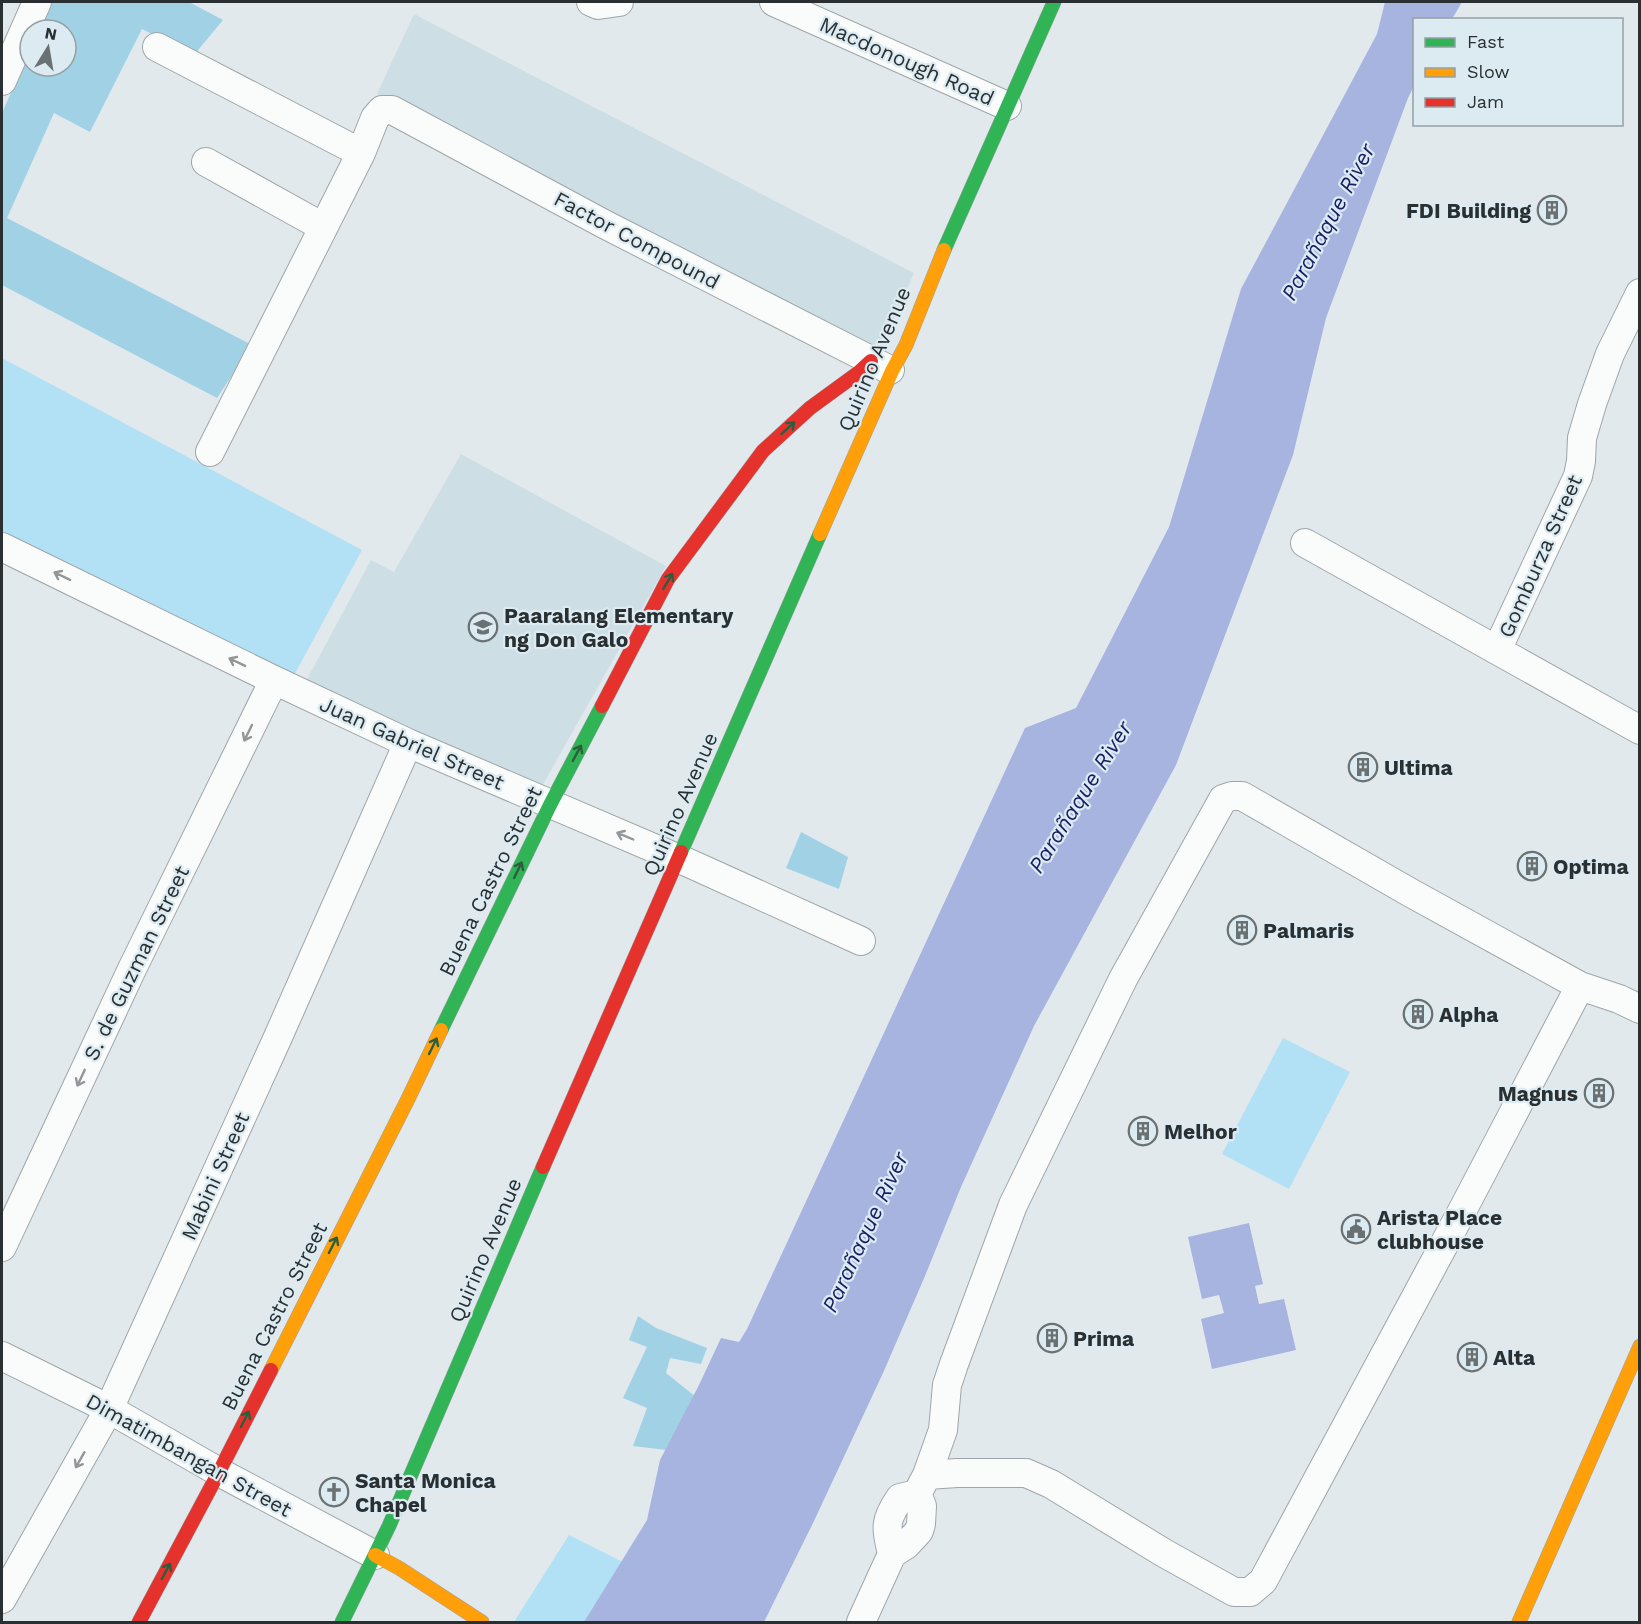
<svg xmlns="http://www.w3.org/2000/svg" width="1641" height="1624" font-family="'Work Sans',sans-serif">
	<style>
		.built { fill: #cedee5 }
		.green { fill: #b2e0f4 }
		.forest { fill: #a1d1e5 }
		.water { fill: #a7b4e0 }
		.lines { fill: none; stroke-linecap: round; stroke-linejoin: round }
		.street-casing { stroke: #9fa5a8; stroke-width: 30 }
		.fast-casing { stroke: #9fa5a8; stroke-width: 15 }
		.slow-casing { stroke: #9fa5a8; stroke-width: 15 }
		.jam-casing { stroke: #9fa5a8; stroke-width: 15 }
		.street { stroke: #fafcfc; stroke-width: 28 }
		.fast { stroke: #30b455; stroke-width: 14 }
		.slow { stroke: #ff9f0a; stroke-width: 14 }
		.jam { stroke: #e5322d; stroke-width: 14 }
		.oneway { stroke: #2c5e3e }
		.oneway2 { stroke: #929697 }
		.labels { text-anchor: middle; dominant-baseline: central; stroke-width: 4.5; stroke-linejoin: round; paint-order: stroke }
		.street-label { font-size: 21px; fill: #2a3032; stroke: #dcebf2 }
		.poi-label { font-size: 21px; font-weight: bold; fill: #2a3032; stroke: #dcebf2; text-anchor: start }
		.water-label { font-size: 22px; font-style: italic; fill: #1a1e65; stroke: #dcebf2 }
	</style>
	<rect width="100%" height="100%" fill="#e1e9ed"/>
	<path class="built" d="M414 14 914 273 879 355 377 94Z
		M461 454 666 566 541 788 305 683 371 560 394 572Z"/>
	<path class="green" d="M2 358 362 550 292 679 2 535Z
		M1283 1038 1350 1072 1289 1189 1222 1154Z
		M569 1535 639 1570 597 1622H514Z"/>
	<path class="forest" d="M52 2H189L223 20 194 55 142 29 90 132 54 113 7 218 252 345 217 398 2 285V113L30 50V66H66V30H39Z
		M801 832 848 857 839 889 786 868Z
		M638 1316 656 1328 707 1348 701 1364 670 1358 666 1373 696 1397 675 1451 633 1446 647 1408 623 1398 647 1347 629 1340Z"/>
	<path class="water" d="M1385 2H1462L1452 19 1414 20V86L1408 98 1326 318 1293 455 1176 765 1034 1026 961 1187 925 1276 883 1373 814 1521 764 1622H584L647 1520 660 1460 698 1387 721 1338 739 1342 747 1329 1025 728 1076 708 1169 527 1241 289 1377 34Z
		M1249 1223 1263 1284 1255 1286 1259 1304 1284 1299 1296 1350 1212 1369 1201 1319 1224 1313 1219 1295 1202 1299 1188 1237Z"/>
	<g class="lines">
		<g class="street-casing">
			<path id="street" d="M591 2 598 5 619 2
				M774 2 1007 106
				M157 47 361 153
				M2 81 37 2
				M206 162 323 227
				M210 452 361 153 375 118 382 110H392L604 224 890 370
				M1305 543 1640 730
				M2 547 274 680 408 743 691 864 861 941
				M1497 650 1578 476 1581 461 1582 438 1592 404 1610 354 1640 293
				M2 1247 132 969 274 680
				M2 1356 109 1409 219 1472 375 1555
				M927 1475 957 1473H1026L1051 1484 1164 1553 1234 1592H1250L1263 1581 1461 1213 1580 986
				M892 1554C886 1527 884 1521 900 1498L917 1494 927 1475 943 1430 947 1385 954 1364 1013 1205 1123 979 1223 799 1232 796H1242L1411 893 1580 986 1619 999 1640 1009
				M2 1599 109 1409 278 1037 408 743
				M861 1622 892 1554 906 1545 919 1531 921 1524 922 1506 917 1494"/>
		</g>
		<g class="fast-casing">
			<path id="fast" d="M944 250 1054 2
				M681 852 820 534
				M441 1030 550 805 602 706
				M342 1622 389 1526 543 1167"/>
		</g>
		<g class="slow-casing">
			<path id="slow" d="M820 534 892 371 906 345 944 250
				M271 1370 408 1099 441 1030
				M375 1555 399 1568 482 1622
				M1519 1622 1640 1346"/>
		</g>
		<g class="jam-casing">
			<path id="jam" d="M602 706 668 579 763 451 810 408 858 373 871 361
				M543 1167 681 852
				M139 1622 219 1472 271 1370"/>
		</g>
		<use href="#street" class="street"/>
		<use href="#fast" class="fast"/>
		<use href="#slow" class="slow"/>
		<use href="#jam" class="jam"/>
	</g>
	<defs><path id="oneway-shaft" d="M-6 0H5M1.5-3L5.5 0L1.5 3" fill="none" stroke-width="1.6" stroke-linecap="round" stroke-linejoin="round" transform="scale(1.5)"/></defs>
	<g class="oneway">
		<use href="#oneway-shaft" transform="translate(788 428) rotate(-42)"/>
		<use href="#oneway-shaft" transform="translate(668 581) rotate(-59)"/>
		<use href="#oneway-shaft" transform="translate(577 753) rotate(-62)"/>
		<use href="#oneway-shaft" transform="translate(518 870) rotate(-64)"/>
		<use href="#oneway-shaft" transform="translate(433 1046) rotate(-64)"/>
		<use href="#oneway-shaft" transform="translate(333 1245) rotate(-63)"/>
		<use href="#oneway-shaft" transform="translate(245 1419) rotate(-63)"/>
		<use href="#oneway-shaft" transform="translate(166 1571) rotate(-62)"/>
	</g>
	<g class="oneway2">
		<use href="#oneway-shaft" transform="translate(62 576) rotate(-154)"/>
		<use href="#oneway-shaft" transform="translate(237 662) rotate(-154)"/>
		<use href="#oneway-shaft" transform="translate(248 733) rotate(116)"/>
		<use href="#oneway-shaft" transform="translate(625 836) rotate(-157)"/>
		<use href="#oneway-shaft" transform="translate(81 1078) rotate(115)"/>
		<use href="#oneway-shaft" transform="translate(80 1460) rotate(120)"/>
	</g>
	<defs>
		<g id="building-ring" transform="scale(1.5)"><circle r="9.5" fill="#dcebf2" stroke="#6a7173" stroke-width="1.5"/><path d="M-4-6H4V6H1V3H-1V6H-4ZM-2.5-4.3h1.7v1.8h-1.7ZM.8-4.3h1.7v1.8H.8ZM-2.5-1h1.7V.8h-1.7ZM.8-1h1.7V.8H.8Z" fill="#6a7173"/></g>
		<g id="school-ring" transform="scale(1.5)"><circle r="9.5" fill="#dcebf2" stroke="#6a7173" stroke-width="1.5"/><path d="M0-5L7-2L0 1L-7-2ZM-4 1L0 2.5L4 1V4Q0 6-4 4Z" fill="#6a7173"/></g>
		<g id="civic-ring" transform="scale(1.5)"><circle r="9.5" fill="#dcebf2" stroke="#6a7173" stroke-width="1.5"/><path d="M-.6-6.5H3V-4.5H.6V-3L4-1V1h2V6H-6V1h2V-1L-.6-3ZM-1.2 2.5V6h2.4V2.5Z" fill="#6a7173"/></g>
		<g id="church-ring" transform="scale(1.5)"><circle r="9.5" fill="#dcebf2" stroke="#6a7173" stroke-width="1.5"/><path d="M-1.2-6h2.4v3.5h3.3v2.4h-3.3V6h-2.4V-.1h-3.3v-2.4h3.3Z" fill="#6a7173"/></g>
	</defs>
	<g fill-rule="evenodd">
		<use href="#building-ring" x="1552" y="210"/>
		<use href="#school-ring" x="483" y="627"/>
		<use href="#building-ring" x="1363" y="767"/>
		<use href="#building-ring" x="1532" y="866"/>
		<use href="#building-ring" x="1242" y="930"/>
		<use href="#building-ring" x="1418" y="1014"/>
		<use href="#building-ring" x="1599" y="1093"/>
		<use href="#building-ring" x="1143" y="1131"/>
		<use href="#civic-ring" x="1356" y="1229"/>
		<use href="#building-ring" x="1052" y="1338"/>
		<use href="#building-ring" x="1472" y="1357"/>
		<use href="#church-ring" x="334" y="1492"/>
	</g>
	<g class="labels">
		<g class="street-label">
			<text transform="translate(907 61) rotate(24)">Macdonough Road</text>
			<text transform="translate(637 240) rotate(28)">Factor Compound</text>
			<text transform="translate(874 359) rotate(-67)">Quirino Avenue</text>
			<text transform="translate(1540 556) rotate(-66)">Gomburza Street</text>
			<text transform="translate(412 743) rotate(24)">Juan Gabriel Street</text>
			<text transform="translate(680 804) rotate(-66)">Quirino Avenue</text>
			<text transform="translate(490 881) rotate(-64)">Buena Castro Street</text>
			<text transform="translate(136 963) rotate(-64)">S. de Guzman Street</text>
			<text transform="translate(215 1176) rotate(-66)">Mabini Street</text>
			<text transform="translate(485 1250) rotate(-67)">Quirino Avenue</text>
			<text transform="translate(274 1316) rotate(-63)">Buena Castro Street</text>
			<text transform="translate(189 1455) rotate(29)">Dimatimbangan Street</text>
		</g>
		<g class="poi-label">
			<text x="1531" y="210" text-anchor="end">FDI Building</text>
			<text x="504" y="615">Paaralang Elementary<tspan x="504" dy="24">ng Don Galo</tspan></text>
			<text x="1384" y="767">Ultima</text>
			<text x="1553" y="866">Optima</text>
			<text x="1263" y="930">Palmaris</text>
			<text x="1439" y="1014">Alpha</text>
			<text x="1578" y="1093" text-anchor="end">Magnus</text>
			<text x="1164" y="1131">Melhor</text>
			<text x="1377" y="1217">Arista Place<tspan x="1377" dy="24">clubhouse</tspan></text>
			<text x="1073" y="1338">Prima</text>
			<text x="1493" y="1357">Alta</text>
			<text x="355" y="1480">Santa Monica<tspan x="355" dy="24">Chapel</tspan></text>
		</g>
		<g class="water-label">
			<text transform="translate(1328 222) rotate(-62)">Parañaque River</text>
			<text transform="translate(1080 797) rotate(-58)">Parañaque River</text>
			<text transform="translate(865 1232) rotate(-65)">Parañaque River</text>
		</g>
	</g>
	<rect width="1641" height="1624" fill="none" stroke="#2a3032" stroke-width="6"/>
	<rect x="1413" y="18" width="210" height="108" fill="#dcebf2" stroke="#95a0a5" stroke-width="1.5"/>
	<rect x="1425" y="38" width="30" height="9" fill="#30b455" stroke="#95a0a5" stroke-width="1.5"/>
	<text x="1467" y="48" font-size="18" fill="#2a3032">Fast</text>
	<rect x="1425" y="68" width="30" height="9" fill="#ff9f0a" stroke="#95a0a5" stroke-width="1.5"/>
	<text x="1467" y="78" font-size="18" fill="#2a3032">Slow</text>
	<rect x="1425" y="98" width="30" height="9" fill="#e5322d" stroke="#95a0a5" stroke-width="1.5"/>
	<text x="1467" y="108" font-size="18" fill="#2a3032">Jam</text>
	<g transform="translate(48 48) rotate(11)"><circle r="28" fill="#dcebf2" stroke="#95a0a5" stroke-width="1.5"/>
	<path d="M0-4.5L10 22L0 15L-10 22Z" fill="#6a7173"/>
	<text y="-9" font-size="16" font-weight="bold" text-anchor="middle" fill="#2a3032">N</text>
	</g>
</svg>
